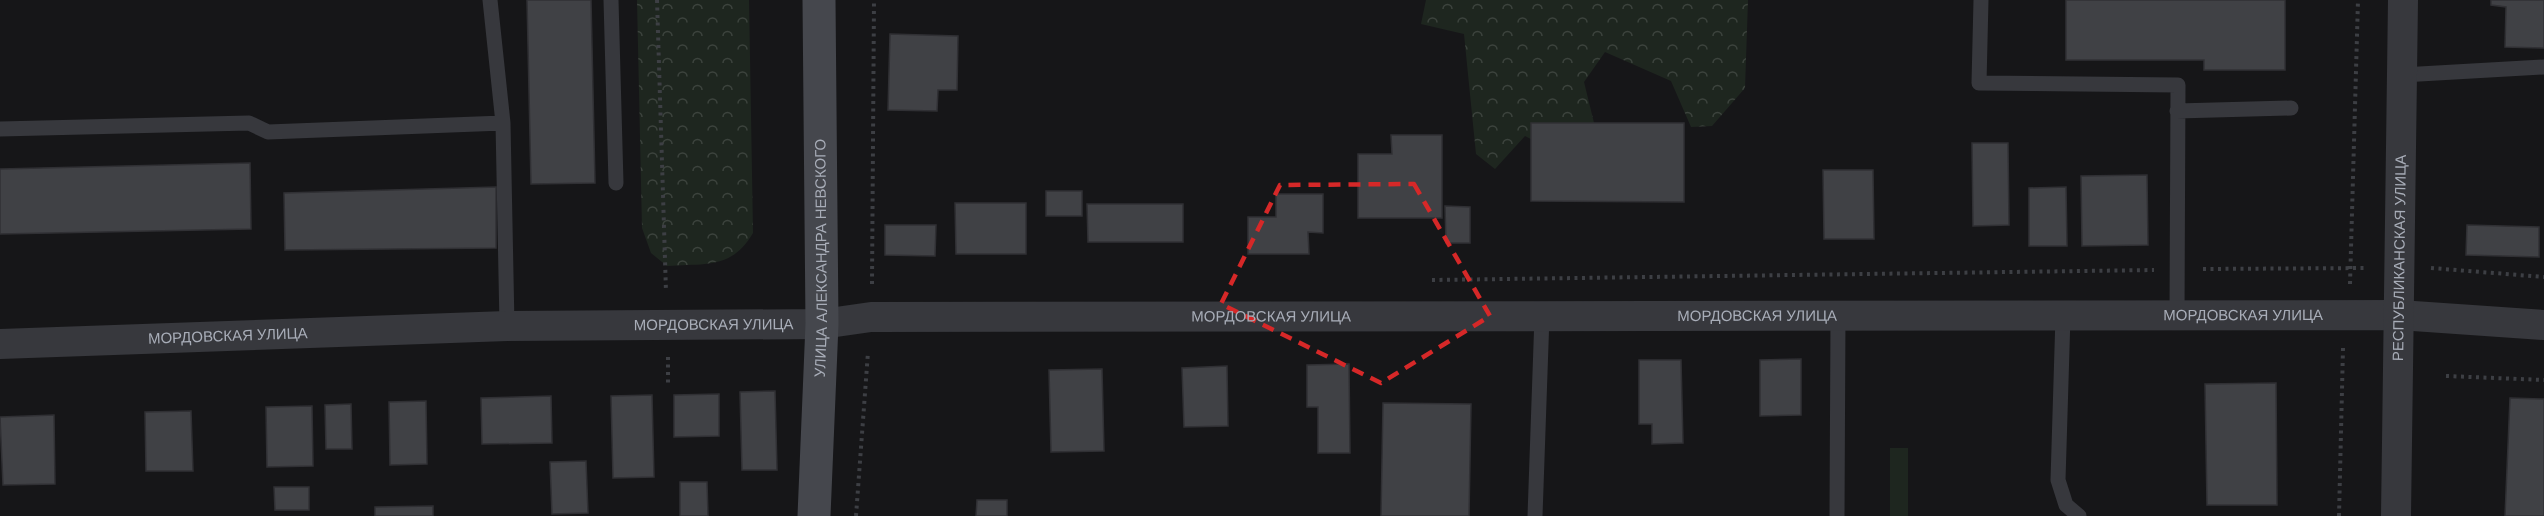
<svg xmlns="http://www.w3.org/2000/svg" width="2544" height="516" font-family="'DM Sans',sans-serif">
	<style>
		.forest { fill: url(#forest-crowns) }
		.park { fill: #1e261f }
		.building { fill: #404145; stroke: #303034; stroke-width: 1.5 }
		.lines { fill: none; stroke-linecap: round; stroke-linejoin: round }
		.path { stroke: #3d3f44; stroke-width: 4; stroke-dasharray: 3 4.5; stroke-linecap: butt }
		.service { stroke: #37383d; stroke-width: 15 }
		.minor { stroke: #37383d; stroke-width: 30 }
		.secondary { stroke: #45474d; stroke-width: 33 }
		.marked { fill: none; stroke: #d62828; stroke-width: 4.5; stroke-dasharray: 12 8; stroke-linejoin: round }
		.labels { text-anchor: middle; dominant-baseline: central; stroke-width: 5; stroke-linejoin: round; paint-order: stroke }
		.street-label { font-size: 15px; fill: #a8adb8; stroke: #111113 }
	</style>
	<defs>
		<pattern id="forest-crowns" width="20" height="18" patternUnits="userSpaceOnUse" patternTransform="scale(1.5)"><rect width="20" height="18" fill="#1e261f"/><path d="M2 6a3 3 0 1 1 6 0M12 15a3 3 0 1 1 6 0" fill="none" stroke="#3c433d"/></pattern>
	</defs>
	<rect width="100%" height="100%" fill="#161618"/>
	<path class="forest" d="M637 0H749L753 233C731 270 705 263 667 266L651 253 642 228Z
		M1426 0H1748L1745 88 1712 126 1691 127 1671 81 1605 52 1584 82 1595 127 1560 154 1525 136 1495 169 1476 154 1464 34 1421 24Z"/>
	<path class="park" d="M1890 448H1908V516H1890Z"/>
	<path class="building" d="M527 0H591L595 183 531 184Z
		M2066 0H2285V70H2204V60H2066Z
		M2491 0H2544V48L2505 47 2506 7 2491 5Z
		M890 34 958 36 957 90H938L937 111 888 110Z
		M1531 123H1684V202L1531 201Z
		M1391 135H1442V218H1358V154H1392Z
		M1972 143H2008L2009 225 1973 226Z
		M250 163 251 229 0 234V169Z
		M1823 170H1873L1874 239H1824Z
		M2147 175 2148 245 2082 246 2081 176Z
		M496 187V248L285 250 284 193Z
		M2066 187 2067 246H2029V188Z
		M1046 191H1082V216H1046Z
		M1276 194H1323V233L1308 232 1309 254H1248V217H1276Z
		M955 203H1026V254H956Z
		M1087 204H1183V242H1088Z
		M1445 206 1470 207V243H1446Z
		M885 225H936L935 256 885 255Z
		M2467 225 2539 227V257L2466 255Z
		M1801 359V415L1760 416V360Z
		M1639 360H1681L1683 443 1652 444V424H1639Z
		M1349 364 1350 453H1318V407H1307V365Z
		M1227 366 1228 426 1184 427 1182 368Z
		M1102 369 1104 451 1051 452 1049 370Z
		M2276 383 2277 505H2207L2205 384Z
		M775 391 777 470H742L740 392Z
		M719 394V436L674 437V395Z
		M652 395 654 477 613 478 611 396Z
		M551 396 552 443 482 444 481 398Z
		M2510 398 2544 399V516H2505Z
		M426 401 427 464 390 465 389 402Z
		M1383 403 1471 404 1469 516H1381Z
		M351 404 352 449H326L325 405Z
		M312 406 313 466 267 467 266 407Z
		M191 411 193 471H146L145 412Z
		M54 415 55 484 3 485 0 417Z
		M586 461 588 513 552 514 550 462Z
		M680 482H707L708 516H680Z
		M274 487H309V510H275Z
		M977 500H1007V516H976Z
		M433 506V516H375V507Z"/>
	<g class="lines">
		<path class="path" d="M657 0 666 292
			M2431 268 2544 277
			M2203 269 2367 268
			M1432 280 2154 270
			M872 284 874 0
			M2350 284 2358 0
			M668 357V383
			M2446 376 2544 380
			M856 516 868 352
			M2339 516 2343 348"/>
		<path class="service" d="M490 0 503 123 507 326
			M611 0 616 183
			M1981 0 1979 83 2178 85 2177 316
			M2402 75 2544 67
			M2177 111 2291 108
			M0 129 249 123 268 132 503 123
			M2063 316 2058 480 2066 505 2079 516
			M1535 516 1542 316
			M1837 516 1838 316"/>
		<g class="minor">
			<path id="s1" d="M0 344 507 326 822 324 871 317 2399 315 2544 325"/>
			<path id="s2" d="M2396 516 2403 0"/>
		</g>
		<path class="secondary" id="s3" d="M814 516 822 324 819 0"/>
	</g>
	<path class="marked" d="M1414 184 1490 316 1381 383 1221 304 1280 185Z"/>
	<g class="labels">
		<g class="street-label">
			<text stroke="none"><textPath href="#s3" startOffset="258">УЛИЦА АЛЕКСАНДРА НЕВСКОГО</textPath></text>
			<text stroke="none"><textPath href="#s2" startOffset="258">РЕСПУБЛИКАНСКАЯ УЛИЦА</textPath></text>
			<text stroke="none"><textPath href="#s1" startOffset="1272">МОРДОВСКАЯ УЛИЦА</textPath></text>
			<text stroke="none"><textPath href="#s1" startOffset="1758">МОРДОВСКАЯ УЛИЦА</textPath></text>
			<text stroke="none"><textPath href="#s1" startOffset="2244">МОРДОВСКАЯ УЛИЦА</textPath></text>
			<text stroke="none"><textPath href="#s1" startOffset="714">МОРДОВСКАЯ УЛИЦА</textPath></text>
			<text stroke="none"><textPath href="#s1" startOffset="228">МОРДОВСКАЯ УЛИЦА</textPath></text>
		</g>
	</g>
</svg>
